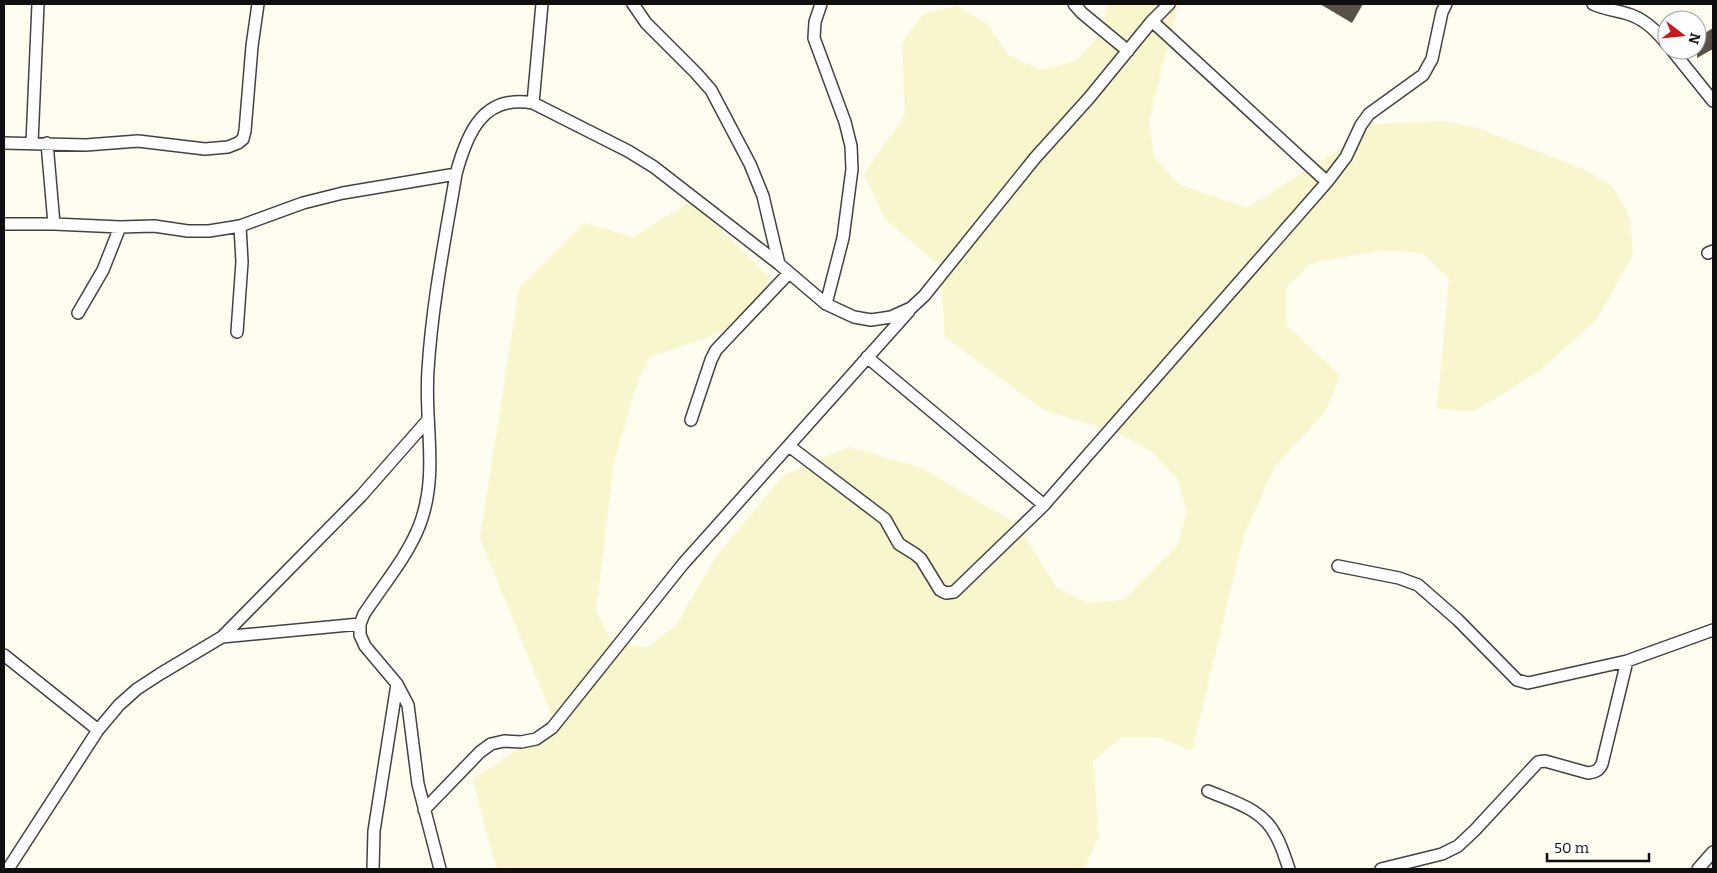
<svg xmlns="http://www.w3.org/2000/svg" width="1717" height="873" font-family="Bitter,serif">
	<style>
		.farmland { fill: #f9f6cd }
		.building { fill: #59504a }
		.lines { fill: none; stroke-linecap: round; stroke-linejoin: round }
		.street-casing { stroke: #424242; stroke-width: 14 }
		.street { stroke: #fff; stroke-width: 11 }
	</style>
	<rect width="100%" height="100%" fill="#fffdf0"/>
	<path class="farmland" d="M1107 4H1181L1177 9 1149 120 1154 157 1178 184 1247 208 1353 141 1361 125 1442 121 1477 128 1580 168 1612 186 1630 218 1633 255 1596 320 1538 372 1474 411 1437 409 1449 279 1423 253 1385 250 1311 263 1286 288V325L1340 375 1326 410 1275 466 1244 534 1192 751 1158 737H1122L1093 761 1099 835 1084 869H497L472 779 552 728 554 720 480 538 519 288 584 223 633 237 692 201 770 278 759 312 711 336 648 358 634 393 614 463 596 611 613 644 648 647 676 625 715 558 784 475 849 447 921 468 1017 524 1056 587 1088 603 1124 600 1177 546 1187 512 1177 478 1151 451 1115 432 1044 410 945 337 940 266 885 219 864 174 905 115 902 43 923 14 957 6 988 25 1008 55 1041 70 1076 61 1101 34Z"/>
	<path class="building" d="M1320 4H1363L1352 23Z
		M1713 28V49L1697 58V38Z"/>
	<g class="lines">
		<g class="street-casing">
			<path id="street" d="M633 4 646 23 696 73 711 90 750 164 763 196 779 264
				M821 4 815 22 814 38 845 122 851 146 852 169 843 238 826 304
				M1074 4 1082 13 1128 51
				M1593 4C1605 10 1618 10 1631 15 1647 21 1657 32 1667 44
				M1152 21 1327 182
				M1672 50 1713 101
				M533 103 542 4
				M4 143 86 145 138 141 205 149 228 147 238 143 243 139 245 131 252 46 258 4
				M32 143 38 4
				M47 143 54 224
				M4 224H54L120 227 154 226 188 231H209L240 226 303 203 343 193 456 174
				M1708 253 1713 251
				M78 313 103 270 120 227
				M237 332 242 262 240 226
				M867 357 1044 505
				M691 420 711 360 716 350 789 273
				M789 446 885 519 899 544 915 554 921 559 940 590 946 593 954 592 1044 505 1327 182 1346 157 1361 125 1369 114 1423 75 1432 59 1442 12 1446 4
				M1338 566 1399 578 1418 585 1458 620 1517 680 1528 683 1627 661 1713 630
				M222 637 360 624
				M4 655 98 730
				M1208 791C1234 802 1263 809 1276 836 1282 846 1285 858 1289 869
				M424 810 480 752 491 744 504 741 521 742 536 739 552 728 683 564 909 311
				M8 869 98 730 119 705 137 689 160 674 222 637 361 496 427 421
				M373 869 374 831 397 684
				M440 869 418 784 408 705 397 684 365 646 360 635V624L364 614C383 585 408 556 420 524 439 473 424 422 428 370 432 304 445 239 456 174 467 133 483 94 533 103L628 151 654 167 779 264 826 304 854 317 871 320 891 317 911 308 924 296 1035 158 1089 98 1152 21 1169 4
				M1381 869 1442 854 1458 846 1475 830 1538 762 1545 761 1588 773C1596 772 1599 770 1602 764L1627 661
				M1698 869 1713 852"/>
		</g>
		<use href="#street" class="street"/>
	</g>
	<rect width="1717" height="873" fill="none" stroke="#0f0f0f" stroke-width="10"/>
	<g transform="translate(1682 35) rotate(106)"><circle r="24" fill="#ffffff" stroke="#9f9f9f"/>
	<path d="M0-4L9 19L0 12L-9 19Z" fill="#ce1719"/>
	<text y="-8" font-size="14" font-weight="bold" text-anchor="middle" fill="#0f0f0f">N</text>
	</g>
	<path d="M1547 853v8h102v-8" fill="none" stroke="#0f0f0f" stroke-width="2.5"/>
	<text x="1554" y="853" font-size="15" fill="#0f0f0f" stroke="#ffffff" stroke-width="4" paint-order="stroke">50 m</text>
</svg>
